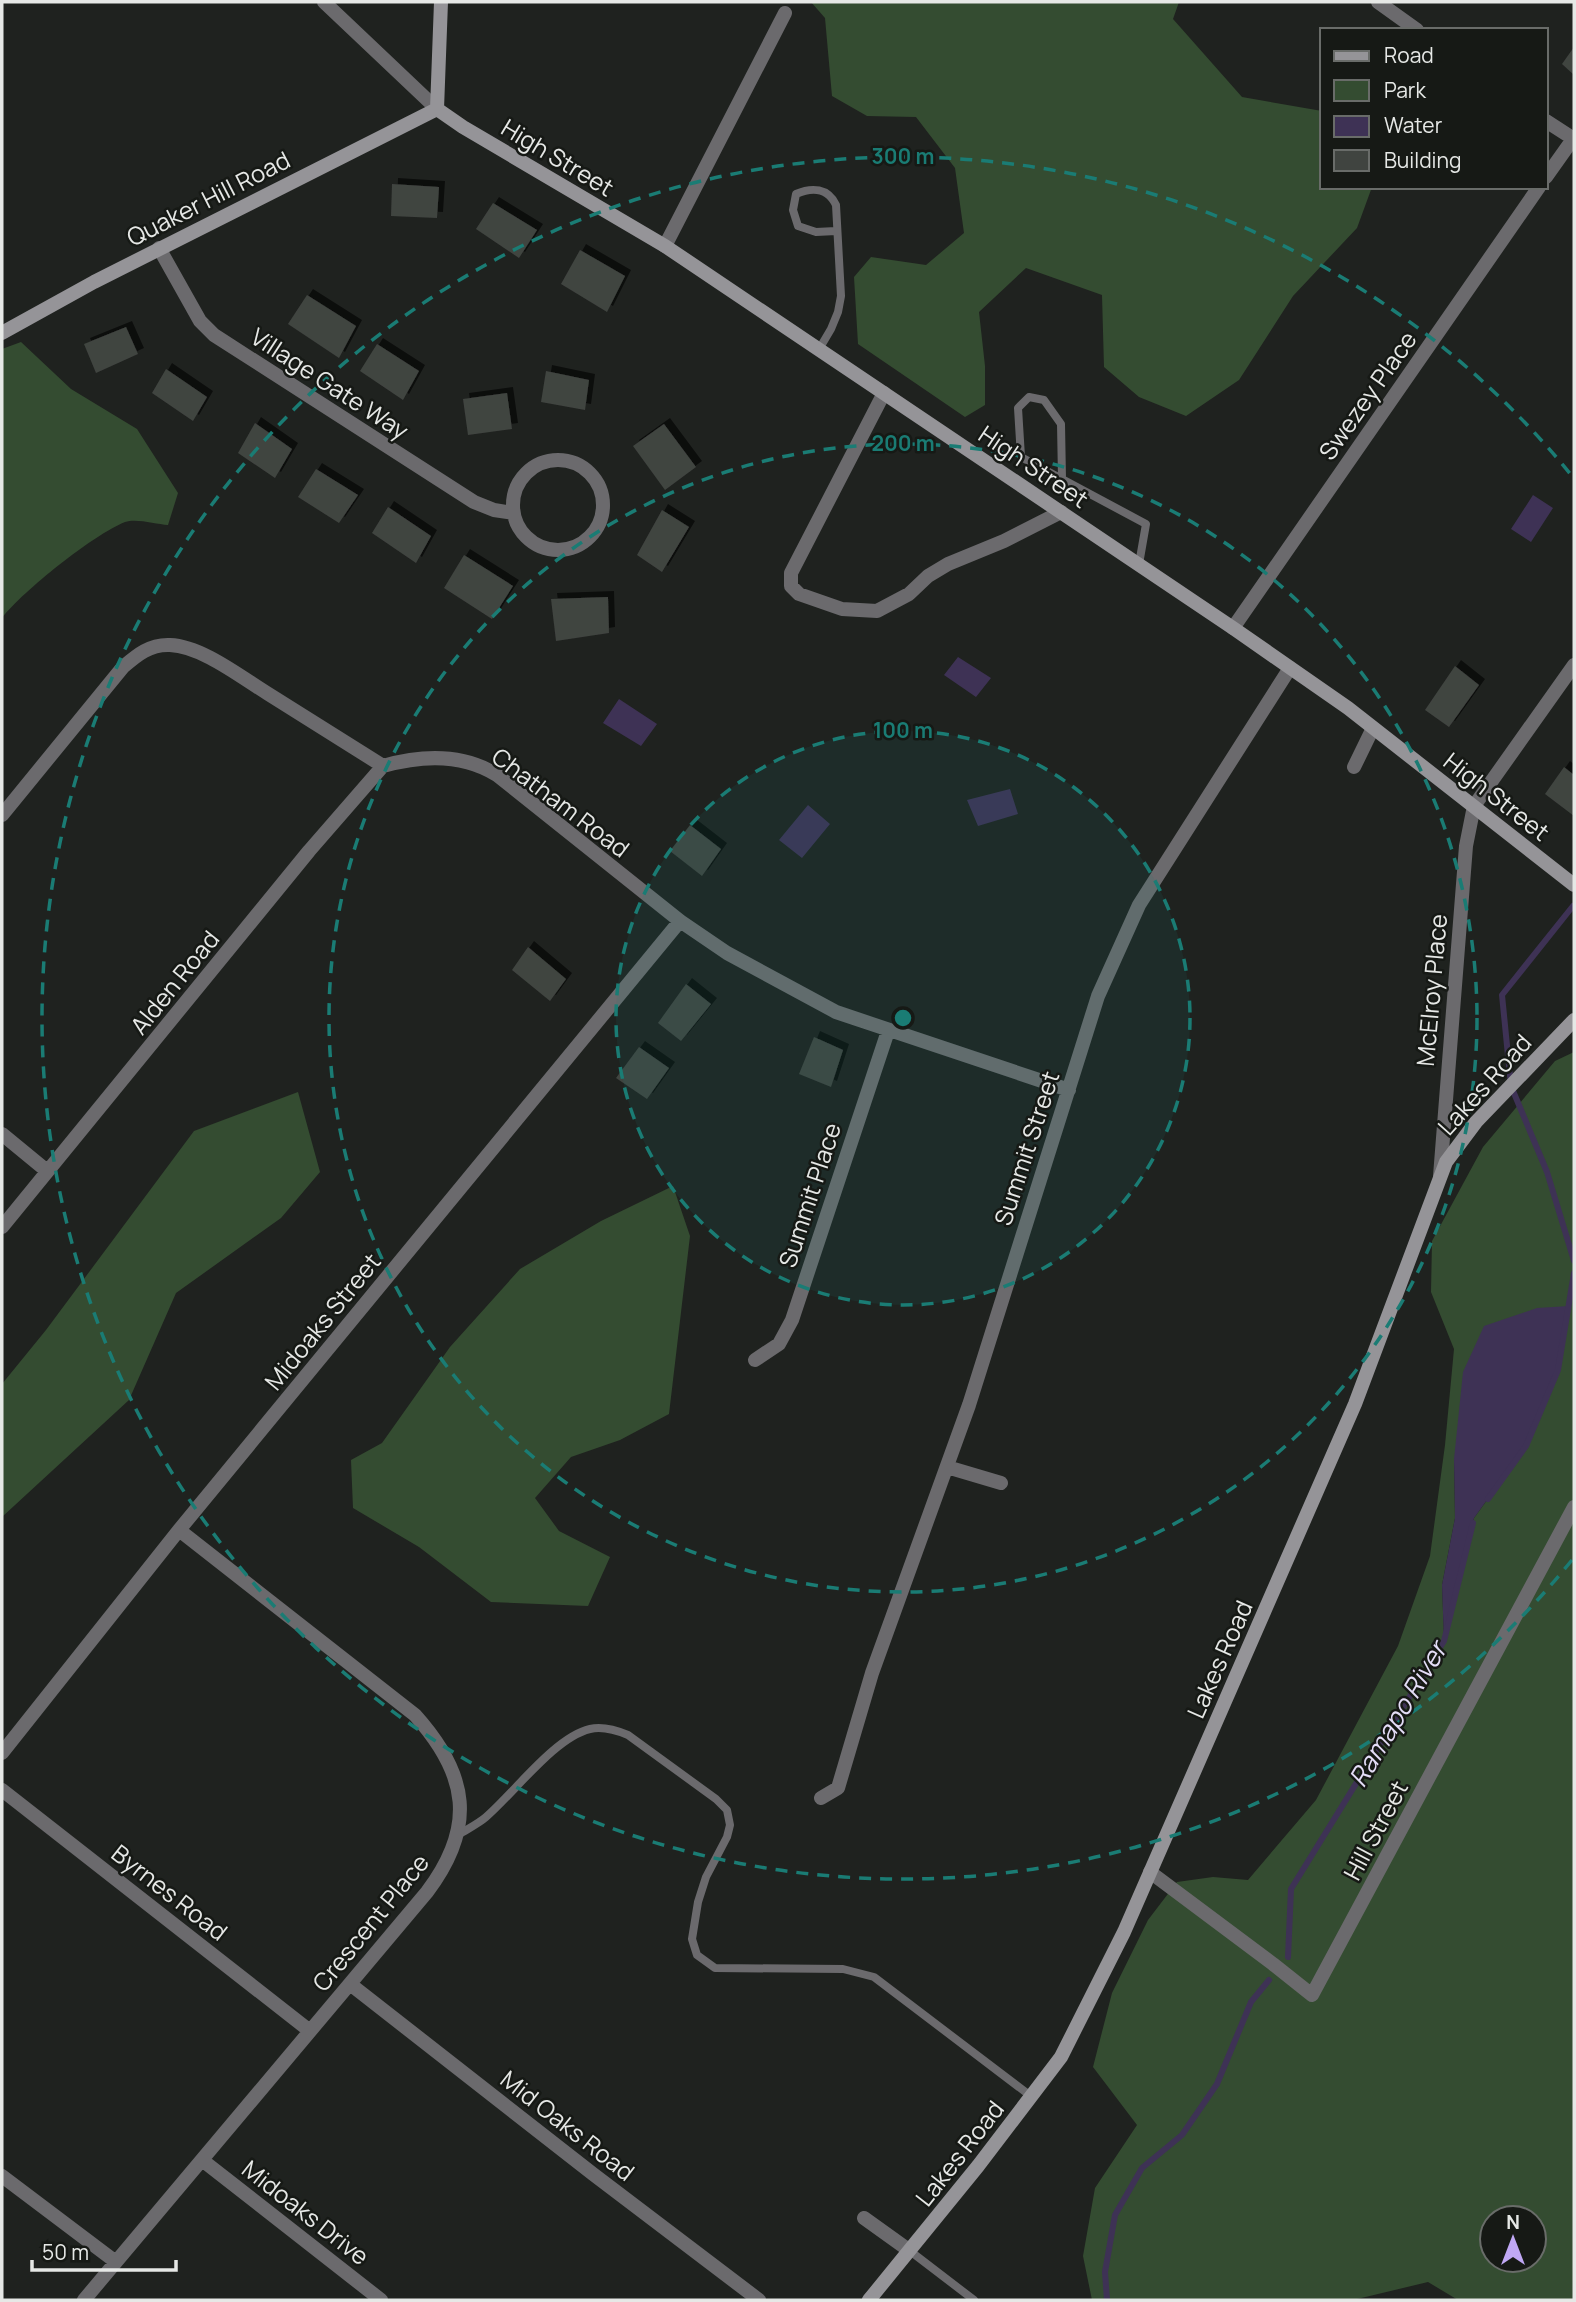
<svg xmlns="http://www.w3.org/2000/svg" width="1576" height="2302" font-family="Manrope,sans-serif">
	<style>
		.green { fill: #344c31; fill-rule: evenodd }
		.water { fill: #3e3255 }
		.lines { fill: none; stroke-linecap: round; stroke-linejoin: round }
		.stream { stroke: #3e3255; stroke-width: 6 }
		.building { fill: #404440; filter: url(#shadow) }
		.lane { stroke: #6b6a6d; stroke-width: 8 }
		.street { stroke: #6b6a6d; stroke-width: 14 }
		.secondary { stroke: #959498; stroke-width: 14 }
		.ring { fill: none; stroke: #1a7c74; stroke-width: 3.5; stroke-dasharray: 12 9 }
		.labels { text-anchor: middle; dominant-baseline: central; stroke-width: 5; stroke-linejoin: round; paint-order: stroke }
		.street-label { font-size: 24px; fill: #e6e8e6; stroke: #161915 }
		.water-label { font-size: 26px; font-style: italic; fill: #e4ddf7; stroke: #161915 }
		.centre { fill: #1a7c74; stroke: #161915; stroke-width: 3.5 }
		.ring-label { font-size: 21px; text-anchor: middle; font-weight: bold; fill: #1a7c74; stroke: #161915; stroke-width: 5; stroke-linejoin: round; paint-order: stroke }
	</style>
	<defs>
		<filter id="shadow"><feDropShadow dx="6" dy="-6" stdDeviation="0" flood-color="#0009"/></filter>
	</defs>
	<rect width="100%" height="100%" fill="#1f221f"/>
	<path class="green" d="M811 2H1179L1173 19 1242 97 1322 111V187H1372L1357 228 1293 296 1239 380 1186 416 1139 397 1104 367 1102 295 1026 268 979 312 985 366V405L965 417 858 344 854 277 871 257 926 265 964 233 955 168 916 117 867 116 832 96 825 18Z
		M21 342 71 389 137 429 178 493 168 525C156 524 136 518 125 522 93 535 23 591 2 618V349Z
		M1574 1052V2300H1458L1428 2282 1353 2300H1092L1083 2256 1095 2188 1137 2125 1093 2067 1112 1993 1148 1920 1177 1882 1213 1877 1248 1880 1316 1800 1398 1646 1430 1556 1445 1445 1454 1349 1431 1292 1432 1241 1483 1147 1555 1061ZM1558 1370 1526 1446 1474 1518 1444 1637 1442 1585 1455 1518 1454 1459ZM1492 2218H1534V2260H1492Z
		M298 1092 320 1172 281 1218 176 1293 129 1400 2 1517V1384L46 1330 194 1131Z
		M673 1186 690 1236 669 1414 620 1440 571 1457 535 1498 559 1531 610 1557 588 1606 491 1602 419 1547 353 1508 351 1460 382 1443 450 1347 520 1269 601 1221Z"/>
	<path class="water" d="M1533 495 1553 508 1531 542 1511 529Z
		M958 657 991 678 976 697 944 675Z
		M619 699 657 724 641 746 603 723Z
		M1010 789 1018 814 978 826 967 800Z
		M808 805 830 824 802 858 779 840Z
		M1569 1306 1558 1370 1526 1446 1474 1518 1444 1641 1442 1585 1455 1518 1454 1459 1463 1372 1484 1326 1537 1308Z"/>
	<g class="lines">
		<path class="stream" d="M1573 906 1502 995 1511 1086 1547 1172 1574 1261
			M1488 1499 1526 1446 1558 1370 1574 1273
			M1288 1957 1291 1889 1444 1641 1473 1523
			M1107 2300 1105 2272 1115 2215 1142 2168 1182 2135 1217 2084 1251 2002 1269 1980"/>
	</g>
	<path class="building" d="M1574 47V75L1562 64Z
		M392 184 439 187 437 218 391 216Z
		M493 203 537 230 519 258 476 229Z
		M580 250 625 276 607 312 561 284Z
		M307 295 356 326 339 358 288 324Z
		M126 327 138 354 96 373 84 344Z
		M377 344 419 371 403 400 360 371Z
		M166 369 207 397 193 421 152 393Z
		M546 371 589 380 585 410 541 402Z
		M507 393 512 429 468 435 463 399Z
		M255 423 292 449 275 478 238 453Z
		M664 424 696 467 665 490 633 446Z
		M316 469 358 495 339 523 298 497Z
		M388 507 431 536 416 563 372 533Z
		M662 510 689 527 662 572 637 555Z
		M464 555 513 586 492 619 444 588Z
		M608 597 609 633 556 641 551 599Z
		M1455 666 1479 685 1449 727 1425 710Z
		M1564 767 1574 775V816L1545 794Z
		M690 825 721 849 702 876 670 851Z
		M528 947 566 979 550 1001 512 970Z
		M686 984 711 1004 681 1041 658 1023Z
		M814 1037 843 1050 831 1087 799 1074Z
		M639 1047 669 1068 647 1099 616 1078Z"/>
	<g class="lines">
		<path class="lane" d="M818 351 831 329 838 312 841 296 836 205C828 188 812 187 796 194L793 210 798 226 816 232 836 231
			M1029 397 1044 400 1061 424 1062 479 1021 457 1018 408Z
			M1062 479 1146 524 1139 564
			M458 1835C467 1829 478 1824 486 1817 514 1793 555 1737 590 1729 603 1726 616 1730 628 1735L716 1799 727 1810 730 1825 727 1837 706 1877 698 1902 692 1939 697 1955 715 1968 843 1969 874 1977 1032 2097
			M910 2251 974 2300"/>
		<path class="street" d="M324 2 437 109
			M1378 2 1417 30
			M1546 121 1574 139
			M1546 177 1573 139
			M665 246 785 13
			M159 248 200 321 214 335 474 502 494 510 513 513
			M884 393 791 573V586L799 594 842 609 877 611 909 594 928 576 948 564 1004 541 1061 512
			M513 505a45 45 0 1 1 90 0a45 45 0 1 1-90 0Z
			M1233 628 1539 187
			M1354 767 1373 728
			M2 815 123 667C137 655 150 644 170 645 202 646 242 678 270 695 307 718 345 742 383 766 422 755 462 753 497 775L680 921 727 953 836 1012 1069 1090
			M2 1134 47 1171
			M1440 1176 1466 846 1474 806 1574 665
			M2 1227 309 851 383 766
			M755 1360 779 1344 792 1320 888 1031
			M947 1467 1001 1483
			M2 1753 179 1530 680 921
			M2 1790 310 2031
			M821 1798 838 1788 872 1673 969 1405 1098 996 1139 905 1290 668
			M1150 1872 1273 1964 1312 1995 1574 1507
			M350 1984 593 2174 759 2300
			M202 2160 381 2300
			M2 2176 116 2262
			M864 2218 910 2251
			M84 2300 427 1892C476 1827 469 1775 415 1715L179 1530"/>
		<path class="secondary" d="M437 109 463 127 665 246 1233 628 1348 708 1574 885
			M437 109 441 2
			M2 333 94 282 437 109
			M869 2300 978 2166 1061 2057 1124 1932 1355 1404 1446 1162 1476 1122 1574 1020"/>
	</g>
	<circle cx="903" cy="1018" r="287" fill="#1a7c74" fill-opacity=".12"/>
	<g class="ring">
		<circle cx="903" cy="1018" r="287"/>
		<circle cx="903" cy="1018" r="574"/>
		<path d="M1572 1560A861 861 0 1 1 1572 476"/>
	</g>
	<g class="labels">
		<g class="street-label">
			<text transform="translate(558 157) rotate(31)">High Street</text>
			<text transform="translate(208 198) rotate(-27)">Quaker Hill Road</text>
			<text transform="translate(330 383) rotate(33)">Village Gate Way</text>
			<text transform="translate(1367 395) rotate(-55)">Swezey Place</text>
			<text transform="translate(1034 466) rotate(34)">High Street</text>
			<text transform="translate(1497 796) rotate(38)">High Street</text>
			<text transform="translate(561 802) rotate(37)">Chatham Road</text>
			<text transform="translate(174 982) rotate(-51)">Alden Road</text>
			<text transform="translate(1431 990) rotate(-85)">McElroy Place</text>
			<text transform="translate(1484 1084) rotate(-48)">Lakes Road</text>
			<text transform="translate(1026 1148) rotate(-72)">Summit Street</text>
			<text transform="translate(809 1195) rotate(-72)">Summit Place</text>
			<text transform="translate(322 1321) rotate(-51)">Midoaks Street</text>
			<text transform="translate(1219 1659) rotate(-66)">Lakes Road</text>
			<text transform="translate(1375 1830) rotate(-62)">Hill Street</text>
			<text transform="translate(170 1892) rotate(38)">Byrnes Road</text>
			<text transform="translate(370 1922) rotate(-51)">Crescent Place</text>
			<text transform="translate(568 2125) rotate(38)">Mid Oaks Road</text>
			<text transform="translate(959 2153) rotate(-52)">Lakes Road</text>
			<text transform="translate(306 2212) rotate(38)">Midoaks Drive</text>
		</g>
		<g class="water-label">
			<text transform="translate(1397 1714) rotate(-59)">Ramapo River</text>
		</g>
	</g>
	<circle cx="903" cy="1018" r="10" class="centre"/>
	<g class="ring-label">
		<text x="903" y="164">300 m</text>
		<text x="903" y="451">200 m</text>
		<text x="903" y="738">100 m</text>
	</g>
	<rect width="1576" height="2302" fill="none" stroke="#e6e8e6" stroke-width="7"/>
	<rect x="1320" y="28" width="228" height="161" fill="#161915" stroke="#696c69" stroke-width="2"/>
	<rect x="1334" y="51" width="35" height="10" fill="#959498" stroke="#696c69" stroke-width="2"/>
	<text x="1384" y="63" font-size="21" fill="#e6e8e6">Road</text>
	<rect x="1334" y="80" width="35" height="21" fill="#344c31" stroke="#696c69" stroke-width="2"/>
	<text x="1384" y="98" font-size="21" fill="#e6e8e6">Park</text>
	<rect x="1334" y="116" width="35" height="21" fill="#3e3255" stroke="#696c69" stroke-width="2"/>
	<text x="1384" y="133" font-size="21" fill="#e6e8e6">Water</text>
	<rect x="1334" y="150" width="35" height="21" fill="#404440" stroke="#696c69" stroke-width="2"/>
	<text x="1384" y="168" font-size="21" fill="#e6e8e6">Building</text>
	<g transform="translate(1513 2239)"><circle r="33" fill="#161915" stroke="#696c69" stroke-width="2"/>
	<path d="M0-5L12 26L0 18L-12 26Z" fill="#c0a8f4"/>
	<text y="-10" font-size="19" font-weight="bold" text-anchor="middle" fill="#e6e8e6">N</text>
	</g>
	<path d="M32 2260v10h144v-10" fill="none" stroke="#e6e8e6" stroke-width="3.5"/>
	<text x="42" y="2260" font-size="21" fill="#e6e8e6" stroke="#161915" stroke-width="5" paint-order="stroke">50 m</text>
</svg>
